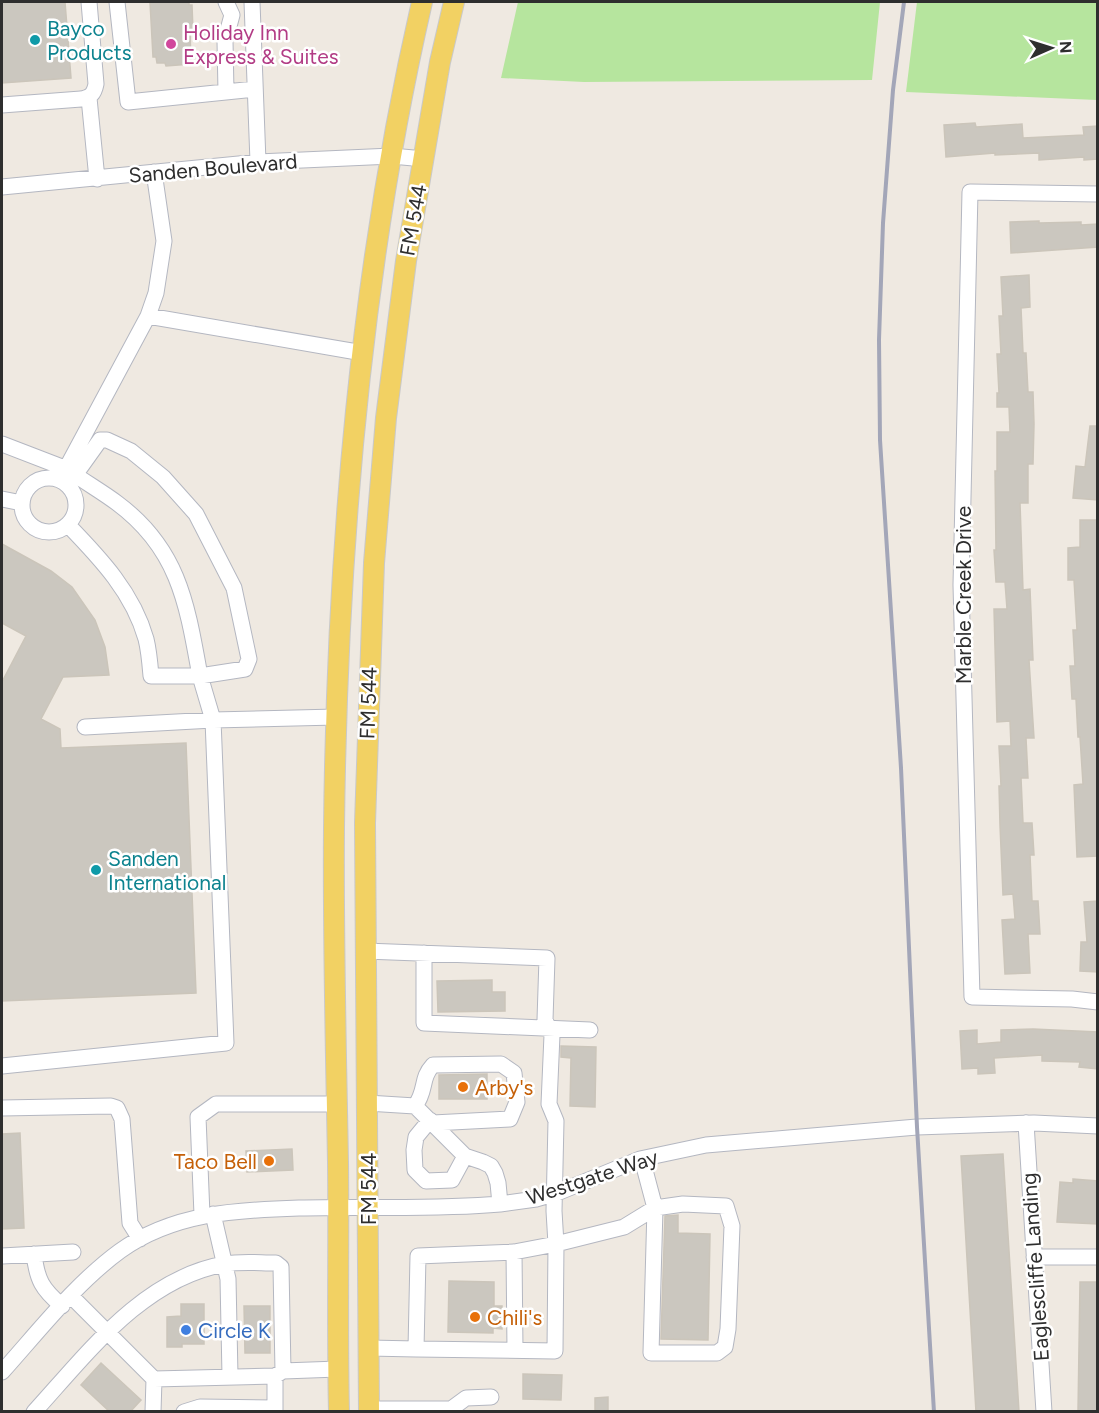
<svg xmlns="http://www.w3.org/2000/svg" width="1099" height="1413" font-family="Figtree,sans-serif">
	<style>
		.green { fill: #b6e59e }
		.building { fill: #cbc7bf; stroke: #cbc5ba; stroke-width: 1.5 }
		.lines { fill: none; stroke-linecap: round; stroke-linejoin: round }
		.minor-casing { stroke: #b4b7c1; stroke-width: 17 }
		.major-casing { stroke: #c9c9c9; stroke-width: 22 }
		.minor { stroke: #fff; stroke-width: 15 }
		.major { stroke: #f2d163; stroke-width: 20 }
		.rail { stroke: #a3a6b8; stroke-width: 4 }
		.culture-dot { fill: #0f9aa8; stroke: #fff; stroke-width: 2 }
		.hotel-dot { fill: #d1479c; stroke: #fff; stroke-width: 2 }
		.food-dot { fill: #e8710a; stroke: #fff; stroke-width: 2 }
		.shop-dot { fill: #3f7fe0; stroke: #fff; stroke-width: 2 }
		.labels { text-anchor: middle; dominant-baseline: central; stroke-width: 5; stroke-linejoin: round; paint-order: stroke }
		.culture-label { font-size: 21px; fill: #0d838f; stroke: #fff; text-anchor: start }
		.hotel-label { font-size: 21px; fill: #b23c85; stroke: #fff; text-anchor: start }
		.street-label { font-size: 21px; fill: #2e2e2e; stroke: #fff }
		.food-label { font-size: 21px; fill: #c56008; stroke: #fff; text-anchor: start }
		.shop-label { font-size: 21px; fill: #366cbe; stroke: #fff; text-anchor: start }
	</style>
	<rect width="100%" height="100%" fill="#efe9e1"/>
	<path class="green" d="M518 2H880L872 80 584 82 501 78Z
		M917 2H1097V100L906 92Z"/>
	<path class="building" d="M2 2H65L71 78 2 83Z
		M150 2H189V5H192L193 31 190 30 191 64 166 66 165 63H157L156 57H153Z
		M975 123 976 127 1022 124 1023 138 1084 135 1083 127 1098 126V159L1084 160V157L1039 160V153L995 155V153L946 157 944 125Z
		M1039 221V223L1081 222V225L1098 224V247L1011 253 1010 222Z
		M1029 275 1030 307 1021 308 1023 353H1026L1028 392H1033L1034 424 1033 464H1028V503H1020L1023 590 1030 589 1033 660H1029L1034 738H1026L1028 778H1021L1023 823H1032L1034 855H1030L1032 901H1038L1040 934H1028L1030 973 1005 974 1002 920 1015 919 1013 894 1003 895 1000 825 999 786H1001L999 746H1011L1010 721 997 722 994 609H1007L1005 582H996L994 550H996L995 471H997V432H1010L1009 407H997V393H999L997 354H1001L999 316H1003L1001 277Z
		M1090 426H1098V500L1073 498 1076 466 1085 467Z
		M1080 520H1098V856L1077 857 1074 785 1083 784 1080 737H1078L1076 699H1072L1070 666H1075L1073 630H1077L1074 580H1068V548L1080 547Z
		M2 544 51 571 72 587 95 620 105 647 109 675 63 677 41 719 60 729 61 748 186 743 196 993 2 1001V682L26 636 2 623Z
		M1098 901V972L1080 971 1081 942H1087L1084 902Z
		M492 980V992H505V1011L438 1012 437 981Z
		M1033 1029 1098 1032V1069L1079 1067 1080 1062 1042 1061V1055L994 1058 995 1073 978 1074V1068L962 1069 960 1031 977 1030V1044L1001 1042V1030Z
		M561 1046 596 1047 595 1107 570 1106 571 1058 561 1057Z
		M487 1074V1099H439V1075Z
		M20 1133 24 1228 2 1229V1134Z
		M292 1149 293 1170 247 1172 246 1151Z
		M1003 1154 1019 1412H976L961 1156Z
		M1073 1179 1098 1181V1224L1057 1222 1060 1182 1073 1183Z
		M678 1215V1233L710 1234 708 1340 661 1339 665 1216Z
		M449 1281 494 1282V1306H502V1329L493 1328V1333L448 1332Z
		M1080 1282H1098V1412H1078Z
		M181 1304H204V1344H182V1347H167V1317L181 1316Z
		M244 1306H270V1353H245Z
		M101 1363 141 1400 130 1412H110L81 1385Z
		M523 1374 562 1375 561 1400 523 1399Z
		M608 1397V1412H595V1398Z"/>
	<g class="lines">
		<g class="minor-casing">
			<path id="minor" d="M117 2 128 102 255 89
				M226 2 232 15 225 41 226 92
				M252 2 258 162
				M89 98 97 179
				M2 105 81 99C91 97 94 94 96 84L89 2
				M2 187 258 162 392 156 424 159
				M1098 194 970 192 961 585 972 997 1072 999 1098 1002
				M148 316 363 353
				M2 444 67 469C83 481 101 491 117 503 179 549 187 604 200 676L245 669 249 659 234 588 196 514 163 477 131 451 107 440H100L75 475
				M22 505a27 27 0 1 1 54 0a27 27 0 1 1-54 0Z
				M60 480 148 316 156 293 164 241 154 172
				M2 499 22 503
				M68 525C101 559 133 593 146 639 149 651 150 664 151 676H200L213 720 336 717
				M365 951 547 958 545 1020 552 1035 549 1104 556 1121 554 1211 556 1244 555 1351 416 1349 418 1256 514 1252 556 1244 624 1227 655 1208 642 1159
				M424 953V1023L590 1030
				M2 1066 226 1043 213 720 85 727
				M367 1103 415 1106 465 1156 483 1162 491 1166 495 1173 498 1183 500 1204
				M415 1106C427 1090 420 1079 433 1065L501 1064 514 1073 517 1102 510 1119 433 1123
				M2 1108 111 1106 117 1108 122 1119 130 1223 140 1239
				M430 1120 416 1137 414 1150 415 1170 426 1181 452 1180 465 1156
				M1026 1123 1044 1412
				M683 1204 726 1206 732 1226 728 1329 725 1347 717 1353H651L655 1208Z
				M213 1214 228 1279 230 1376
				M202 1215 198 1117 216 1104H336
				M514 1252 515 1350
				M34 1254C37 1280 42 1289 62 1306
				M2 1256 73 1252
				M1034 1257H1098
				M71 1296 154 1379 275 1376 283 1371 338 1369
				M369 1348 416 1349
				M2 1372C38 1332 76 1283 120 1251 173 1213 235 1210 299 1208 366 1206 433 1210 500 1204L536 1199 557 1193 640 1159 706 1145 917 1127 1034 1123 1098 1126
				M275 1376V1412
				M369 1409H451L466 1398 491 1397
				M34 1412C87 1354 143 1278 225 1264 241 1261 259 1263 276 1263L281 1267 283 1371
				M153 1412 154 1379
				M184 1412 200 1407 275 1408"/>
		</g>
		<g class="major-casing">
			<path id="major" d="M339 1412C337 1328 339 1245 338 1162 336 1051 333 939 334 828 337 551 360 272 422 2
				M369 1412 365 823 374 563 386 418 406 261 440 62 454 2"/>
		</g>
		<use href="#minor" class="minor"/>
		<use href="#major" class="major"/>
		<path class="rail" d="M904 2 893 90 883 223 879 340 880 440 901 768 917 1127 934 1412"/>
	</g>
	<g class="culture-dot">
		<circle cx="35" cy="40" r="6"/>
		<circle cx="96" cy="870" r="6"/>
	</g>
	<circle class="hotel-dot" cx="171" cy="44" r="6"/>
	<g class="food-dot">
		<circle cx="463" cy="1087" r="6"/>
		<circle cx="269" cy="1161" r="6"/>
		<circle cx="475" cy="1317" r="6"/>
	</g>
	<circle class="shop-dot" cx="186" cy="1330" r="6"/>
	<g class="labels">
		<g class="culture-label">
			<text x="47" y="28">Bayco<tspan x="47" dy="24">Products</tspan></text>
			<text x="108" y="858">Sanden<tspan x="108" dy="24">International</tspan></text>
		</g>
		<g class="hotel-label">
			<text x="183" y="32">Holiday Inn<tspan x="183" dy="24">Express &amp; Suites</tspan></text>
		</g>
		<g class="street-label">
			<text transform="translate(213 168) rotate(-5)">Sanden Boulevard</text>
			<text transform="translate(413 220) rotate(-80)">FM 544</text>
			<text transform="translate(963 595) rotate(-90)">Marble Creek Drive</text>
			<text transform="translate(368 703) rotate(-88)">FM 544</text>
			<text transform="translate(592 1177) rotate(-18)">Westgate Way</text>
			<text transform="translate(368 1189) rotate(-90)">FM 544</text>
			<text transform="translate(1035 1267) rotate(-94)">Eaglescliffe Landing</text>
		</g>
		<g class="food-label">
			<text x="475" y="1087">Arby's</text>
			<text x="257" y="1161" text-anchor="end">Taco Bell</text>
			<text x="487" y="1317">Chili's</text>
		</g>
		<g class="shop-label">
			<text x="198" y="1330">Circle K</text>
		</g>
	</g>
	<rect width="1099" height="1413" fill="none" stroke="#2e2e2e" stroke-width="6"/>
	<g transform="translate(1051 48) rotate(87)" stroke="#ffffff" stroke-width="4.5" paint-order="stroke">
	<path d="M0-4.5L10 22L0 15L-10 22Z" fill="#2e2e2e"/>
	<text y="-9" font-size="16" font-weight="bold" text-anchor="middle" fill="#2e2e2e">N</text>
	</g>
</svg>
